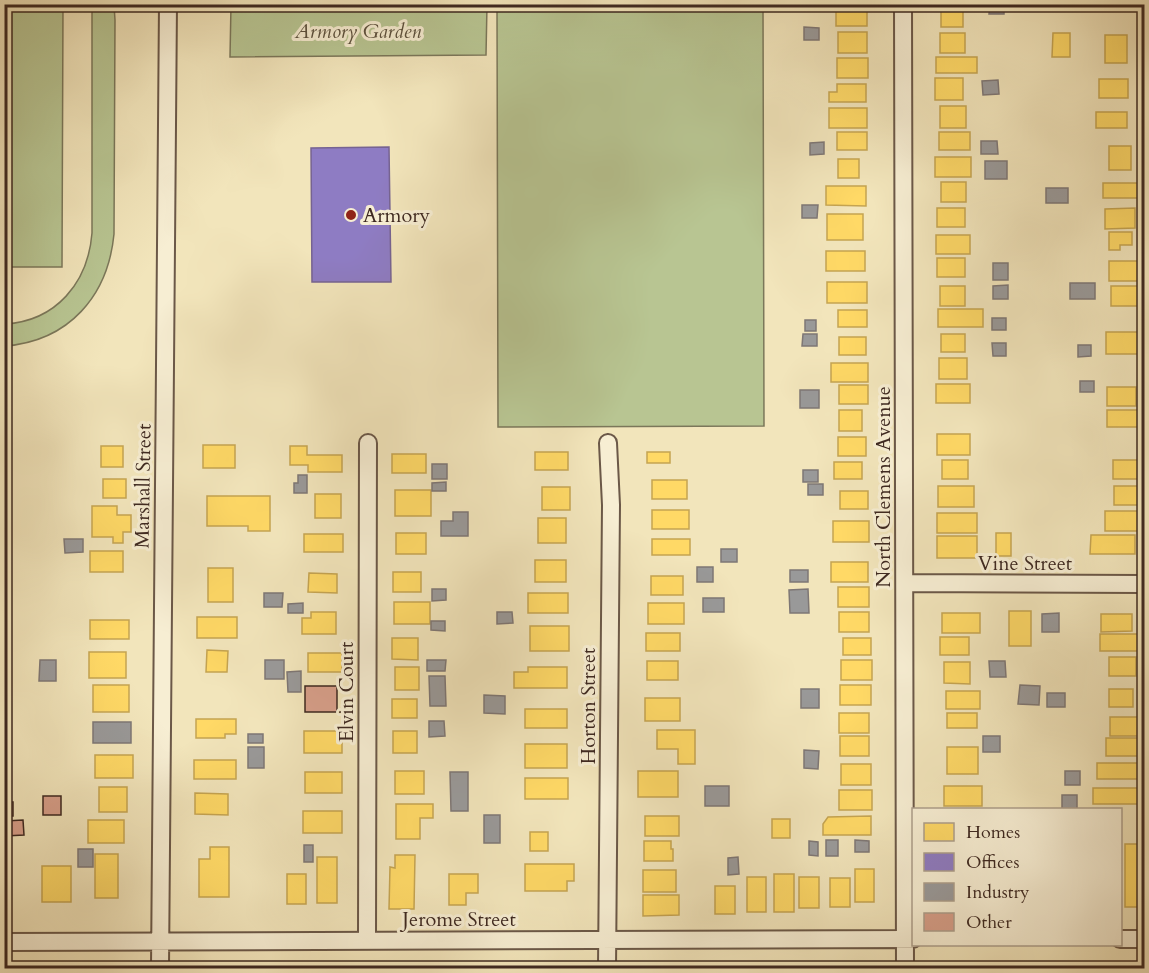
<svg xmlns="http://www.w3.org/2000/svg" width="1149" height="973" font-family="Cardo,serif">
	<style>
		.green { fill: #b8c592; stroke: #7b775a; stroke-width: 1.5 }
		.homes { fill: #ffd966; stroke: #c5a451; stroke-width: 1.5 }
		.offices { fill: #8e7cc3; stroke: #766392; stroke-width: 1.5 }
		.industry { fill: #999; stroke: #7e7775; stroke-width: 1.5 }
		.building { fill: #d79f8a; stroke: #3e2921; stroke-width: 1.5 }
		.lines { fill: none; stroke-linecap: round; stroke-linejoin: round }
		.minor-casing { stroke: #6b5848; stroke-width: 20 }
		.minor { stroke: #f7eed3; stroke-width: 16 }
		.poi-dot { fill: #8f2418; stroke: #f7eed3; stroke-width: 2 }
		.labels { text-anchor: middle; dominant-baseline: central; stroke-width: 6; stroke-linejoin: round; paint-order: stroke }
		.park-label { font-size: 20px; font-style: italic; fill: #5c503d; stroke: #f7eed3 }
		.poi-label { font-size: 20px; fill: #3e2921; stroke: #f7eed3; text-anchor: start }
		.street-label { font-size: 20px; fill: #3e2921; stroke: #f7eed3 }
	</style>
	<rect width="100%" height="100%" fill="#f2e5bb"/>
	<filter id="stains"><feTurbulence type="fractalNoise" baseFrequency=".00333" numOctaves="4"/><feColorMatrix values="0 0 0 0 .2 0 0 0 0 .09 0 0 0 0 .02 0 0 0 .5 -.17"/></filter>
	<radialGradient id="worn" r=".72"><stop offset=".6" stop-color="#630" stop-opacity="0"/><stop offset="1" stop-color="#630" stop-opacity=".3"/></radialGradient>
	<path class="green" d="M5 4 63 5 62 267H5Z
		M92 5H114L115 20 114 234C108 296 69 341 5 346V324C56 321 88 283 92 233Z
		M231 5H487L486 55 230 57Z
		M497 5H763L764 426 498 427Z"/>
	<path class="homes" d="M836 8H867V26H836Z
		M941 8H963V27H941Z
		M838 32H867V53H838Z
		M940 33H965V53H940Z
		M1053 33H1070V57H1052Z
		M1105 35H1127V63H1105Z
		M936 57H977V73H936Z
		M837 58H868V78H837Z
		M935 78H963V100H935Z
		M1099 79H1128V98H1099Z
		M837 84H866V102H829V92H837Z
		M940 106H966V128H940Z
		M829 108H867V128H829Z
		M1096 112H1127V128H1096Z
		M837 132H867V150H837Z
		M939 132H970V150H939Z
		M1109 146H1131V170H1109Z
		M935 157H971V177H935Z
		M838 159H859V178H838Z
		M941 182H966V202H941Z
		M1103 183H1139V198H1103Z
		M826 186H866V206L826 205Z
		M937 208H965V227H937Z
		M1135 208V228L1105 229V209Z
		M827 214H863V240H827Z
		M1109 232H1132V245H1120V250H1109Z
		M936 235H970V254H936Z
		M826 251H865V271H826Z
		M937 258H965V277H937Z
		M1109 261H1138V281H1109Z
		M827 282H867V303H827Z
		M940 286H965V306H940Z
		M1111 286H1139V306H1111Z
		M938 309H983V327H938Z
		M838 310H867V327H838Z
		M1106 332H1140V354H1106Z
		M941 334H965V352H941Z
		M839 337H866V355H839Z
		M939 358H967V379H939Z
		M831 363H868V382H831Z
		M936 384H970V403H936Z
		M839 385H868V404H839Z
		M1107 387H1136V406H1107Z
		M839 410H862V431H839Z
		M1107 410H1138V427H1107Z
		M937 434H970V455H937Z
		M838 437H866V456H838Z
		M203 445H235V468H203Z
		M101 446H123V467H101Z
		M290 446H307V455H342V472H308V465H290Z
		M535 452H568V470H535Z
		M647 452H670V463H647Z
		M392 454H426V473H392Z
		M942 460H968V479H942Z
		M1113 460H1140V479H1113Z
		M834 462H862V479H834Z
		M103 479H126V498H103Z
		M652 480H687V499H652Z
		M938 486H974V507H938Z
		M1114 486H1140V505H1114Z
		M542 487H570V510H542Z
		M395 490H431V516H395Z
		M840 491H868V509H840Z
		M315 494H341V518H315Z
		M207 496H270V531H248V526H207Z
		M92 506H117V515H131V532H123V543H113V537H92Z
		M652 510H689V529H652Z
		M1105 511H1140V531H1105Z
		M937 513H977V533H937Z
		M538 518H566V543H538Z
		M833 521H869V542H833Z
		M396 533H426V554H396Z
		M996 533H1011V556H996Z
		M304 534H343V552H304Z
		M1091 535H1135V554H1090Z
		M937 536H977V558H937Z
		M652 539H690V555H652Z
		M90 551H123V572H90Z
		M535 560H566V582H535Z
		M831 562H868V582H831Z
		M208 568H233V602H208Z
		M393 572H421V592H393Z
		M309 573 337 574V593L308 592Z
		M651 576H683V595H651Z
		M838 587H869V607H838Z
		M528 593H568V613H528Z
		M394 602H430V624H394Z
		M648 603H684V624H648Z
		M1009 611H1031V646H1009Z
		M311 612H336V634H302V618H311Z
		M839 612H869V632H839Z
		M942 613H980V633H942Z
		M1101 614H1132V631L1101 632Z
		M197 617H237V638H197Z
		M90 620H129V639H90Z
		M530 626H569V651H530Z
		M646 633H680V651H646Z
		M1100 634H1138V651H1100Z
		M940 637H969V655H940Z
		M392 638H418V660L392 659Z
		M843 638H871V655H843Z
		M207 650 228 651 227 672H206Z
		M89 652H126V678H89Z
		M308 653H342V672H308Z
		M1109 657H1136V676H1109Z
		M841 660H872V680H841Z
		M647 661H678V680H647Z
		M944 662H970V684L944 683Z
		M395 667H419V690H395Z
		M528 667H567V688H514V672H528Z
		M93 685H129V712H93Z
		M840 685H871V705H840Z
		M1109 689H1133V707H1109Z
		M946 691H980V709H946Z
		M645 698H680V721H645Z
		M392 699H417V718H392Z
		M525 709H567V728H525Z
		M839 713H869V733H839Z
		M947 713H977V728H947Z
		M1110 717H1140V736H1110Z
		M196 719H236V734H225V738H196Z
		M657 730H695V764H678V749H657Z
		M304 731H342V753H304Z
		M393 731H417V753H393Z
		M840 736H869V756H840Z
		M1106 738H1138V756H1106Z
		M525 744H567V768H525Z
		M947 747H978V774H947Z
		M95 755H133V778H95Z
		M194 760H236V779H194Z
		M1097 763H1139V779H1097Z
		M841 764H871V785H841Z
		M395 771H424V794H395Z
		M638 771H678V797H638Z
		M305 772H342V793H305Z
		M525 778H568V799H525Z
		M944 786H982V806H944Z
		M99 787H127V812H99Z
		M1093 788H1139V804H1093Z
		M839 790H872V810H839Z
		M195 793 228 794V815L195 814Z
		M396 804H433V818H420V839H396Z
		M303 811H342V833H303Z
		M645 816H679V836H645Z
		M871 816V835H823V824L828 817Z
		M772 819H790V838H772Z
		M88 820H124V843H88Z
		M530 832H548V851H530Z
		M644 841H671V849H673V861H644Z
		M1125 844H1144V907H1125Z
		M210 847H229V897H199V859H210Z
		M95 854H118V898H95Z
		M395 855H415L414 909H389L390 867 395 868Z
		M317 857H337V903H317Z
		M525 864H574V881H567V891H525Z
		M42 866H71V902H42Z
		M855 869H874V902H855Z
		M643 870H676V892H643Z
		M287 874H306V904H287Z
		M449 874H478V893H466V905H449Z
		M774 874H794V912H774Z
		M747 877H766V912H747Z
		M799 877H819V908H799Z
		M830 878H850V907H830Z
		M715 886H735V914H715Z
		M643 895H679V915L643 916Z
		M938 965H973V968H938Z"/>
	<path class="offices" d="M389 147 391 282H312L311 148Z"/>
	<path class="industry" d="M990 4H1004V14H989Z
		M804 27 819 28V40H804Z
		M998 80 999 94 983 95 982 81Z
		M981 141H997L998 154H981Z
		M824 142V154L810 155V143Z
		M985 161H1007V179H985Z
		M1046 188H1068V203H1046Z
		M802 205H818L817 218H802Z
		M993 263H1008V280H993Z
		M1070 283H1095V299H1070Z
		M1008 285V299H993V286Z
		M992 318H1006V330H992Z
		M805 320H816V331H805Z
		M803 334H817V346H802Z
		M992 343H1006V356H993Z
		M1078 345H1091V356L1078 357Z
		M1080 381H1094V392H1080Z
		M800 390H819V408H800Z
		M432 464H447V479H432Z
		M803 470H818V482H803Z
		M298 475H307V493H294V483H298Z
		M446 482V491H432V483Z
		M808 484H823V495H808Z
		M453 512H468V536H441V521H453Z
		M64 539H83V552L65 553Z
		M721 549H737V562H721Z
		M697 567H713V582H697Z
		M790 570H808V582H790Z
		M432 589H446V600L432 601Z
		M808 589 809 613H790L789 590Z
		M264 593H283L282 607H264Z
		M703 598H724V612H703Z
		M303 603V613H288V604Z
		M497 612H512L513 623 497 624Z
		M1059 613V632H1042V614Z
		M431 621H445V631L431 630Z
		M40 660H56V681H39Z
		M265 660H284V679H265Z
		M427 660H446L445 671H427Z
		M989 661H1005L1006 677H990Z
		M301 671V692H288L287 672Z
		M429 676H445L446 706H430Z
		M1020 685 1040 686 1039 705 1018 704Z
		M801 689H819V708H801Z
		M1047 693H1065V707H1047Z
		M484 695 505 696V714L484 713Z
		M429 721H444L445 736 429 737Z
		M93 722H131V743H93Z
		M248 734H263V743H248Z
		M983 736H1000V752H983Z
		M248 747H264V768H248Z
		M804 750 819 751 818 769 804 768Z
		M1065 771H1080V785H1065Z
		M450 772H468V811H451Z
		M705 786H729V806H705Z
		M1062 795H1077V810H1062Z
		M484 815H500V843H484Z
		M826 840H838V856H826Z
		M855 840 869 841V852H855Z
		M809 841 818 842V856L809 855Z
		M304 845H313V862H304Z
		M78 849H93V867H78Z
		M738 857 739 874 728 875V858Z"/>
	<path class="building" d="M305 686H337V712H305Z
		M43 796H61V815H43Z
		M4 802H13V816H4Z
		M23 820 24 835 5 836V821Z"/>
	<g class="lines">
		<g class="minor-casing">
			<path id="minor" d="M903 4 905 968
				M905 583 1144 584
				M1120 939H1144
				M367 940 368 443
				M4 942 913 939
				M160 968 168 4
				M607 968 611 505 608 443"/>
		</g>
		<use href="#minor" class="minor"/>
	</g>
	<circle class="poi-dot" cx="351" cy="215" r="6"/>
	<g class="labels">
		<g class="park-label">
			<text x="358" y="31">Armory Garden</text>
		</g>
		<g class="poi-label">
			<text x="363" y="215">Armory</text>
		</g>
		<g class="street-label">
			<text transform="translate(143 486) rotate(-89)">Marshall Street</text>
			<text transform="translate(883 487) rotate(-90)">North Clemens Avenue</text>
			<text x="1025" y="563">Vine Street</text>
			<text transform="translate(346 692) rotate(-90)">Elvin Court</text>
			<text transform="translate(588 706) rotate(-90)">Horton Street</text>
			<text x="459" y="919">Jerome Street</text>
		</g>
	</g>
	<rect width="1149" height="973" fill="none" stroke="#f2e5bb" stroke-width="24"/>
	<rect x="6" y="6" width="1137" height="961" fill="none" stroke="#3e2921" stroke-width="3"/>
	<rect x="12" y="12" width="1125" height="949" fill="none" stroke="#3e2921" stroke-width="1.5"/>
	<rect x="912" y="808" width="210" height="138" fill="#f7eed3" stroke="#ad9f8c" stroke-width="1.5"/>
	<rect x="924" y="823" width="30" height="18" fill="#ffd966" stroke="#ad9f8c" stroke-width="1.5"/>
	<text x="966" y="838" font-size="18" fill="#3e2921">Homes</text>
	<rect x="924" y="853" width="30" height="18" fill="#8e7cc3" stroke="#ad9f8c" stroke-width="1.5"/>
	<text x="966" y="868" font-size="18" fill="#3e2921">Offices</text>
	<rect x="924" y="883" width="30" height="18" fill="#999999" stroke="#ad9f8c" stroke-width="1.5"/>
	<text x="966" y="898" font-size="18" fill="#3e2921">Industry</text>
	<rect x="924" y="913" width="30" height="18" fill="#d79f8a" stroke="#ad9f8c" stroke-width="1.5"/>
	<text x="966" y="928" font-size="18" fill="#3e2921">Other</text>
	<rect width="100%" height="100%" filter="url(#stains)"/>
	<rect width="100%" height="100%" fill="url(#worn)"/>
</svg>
